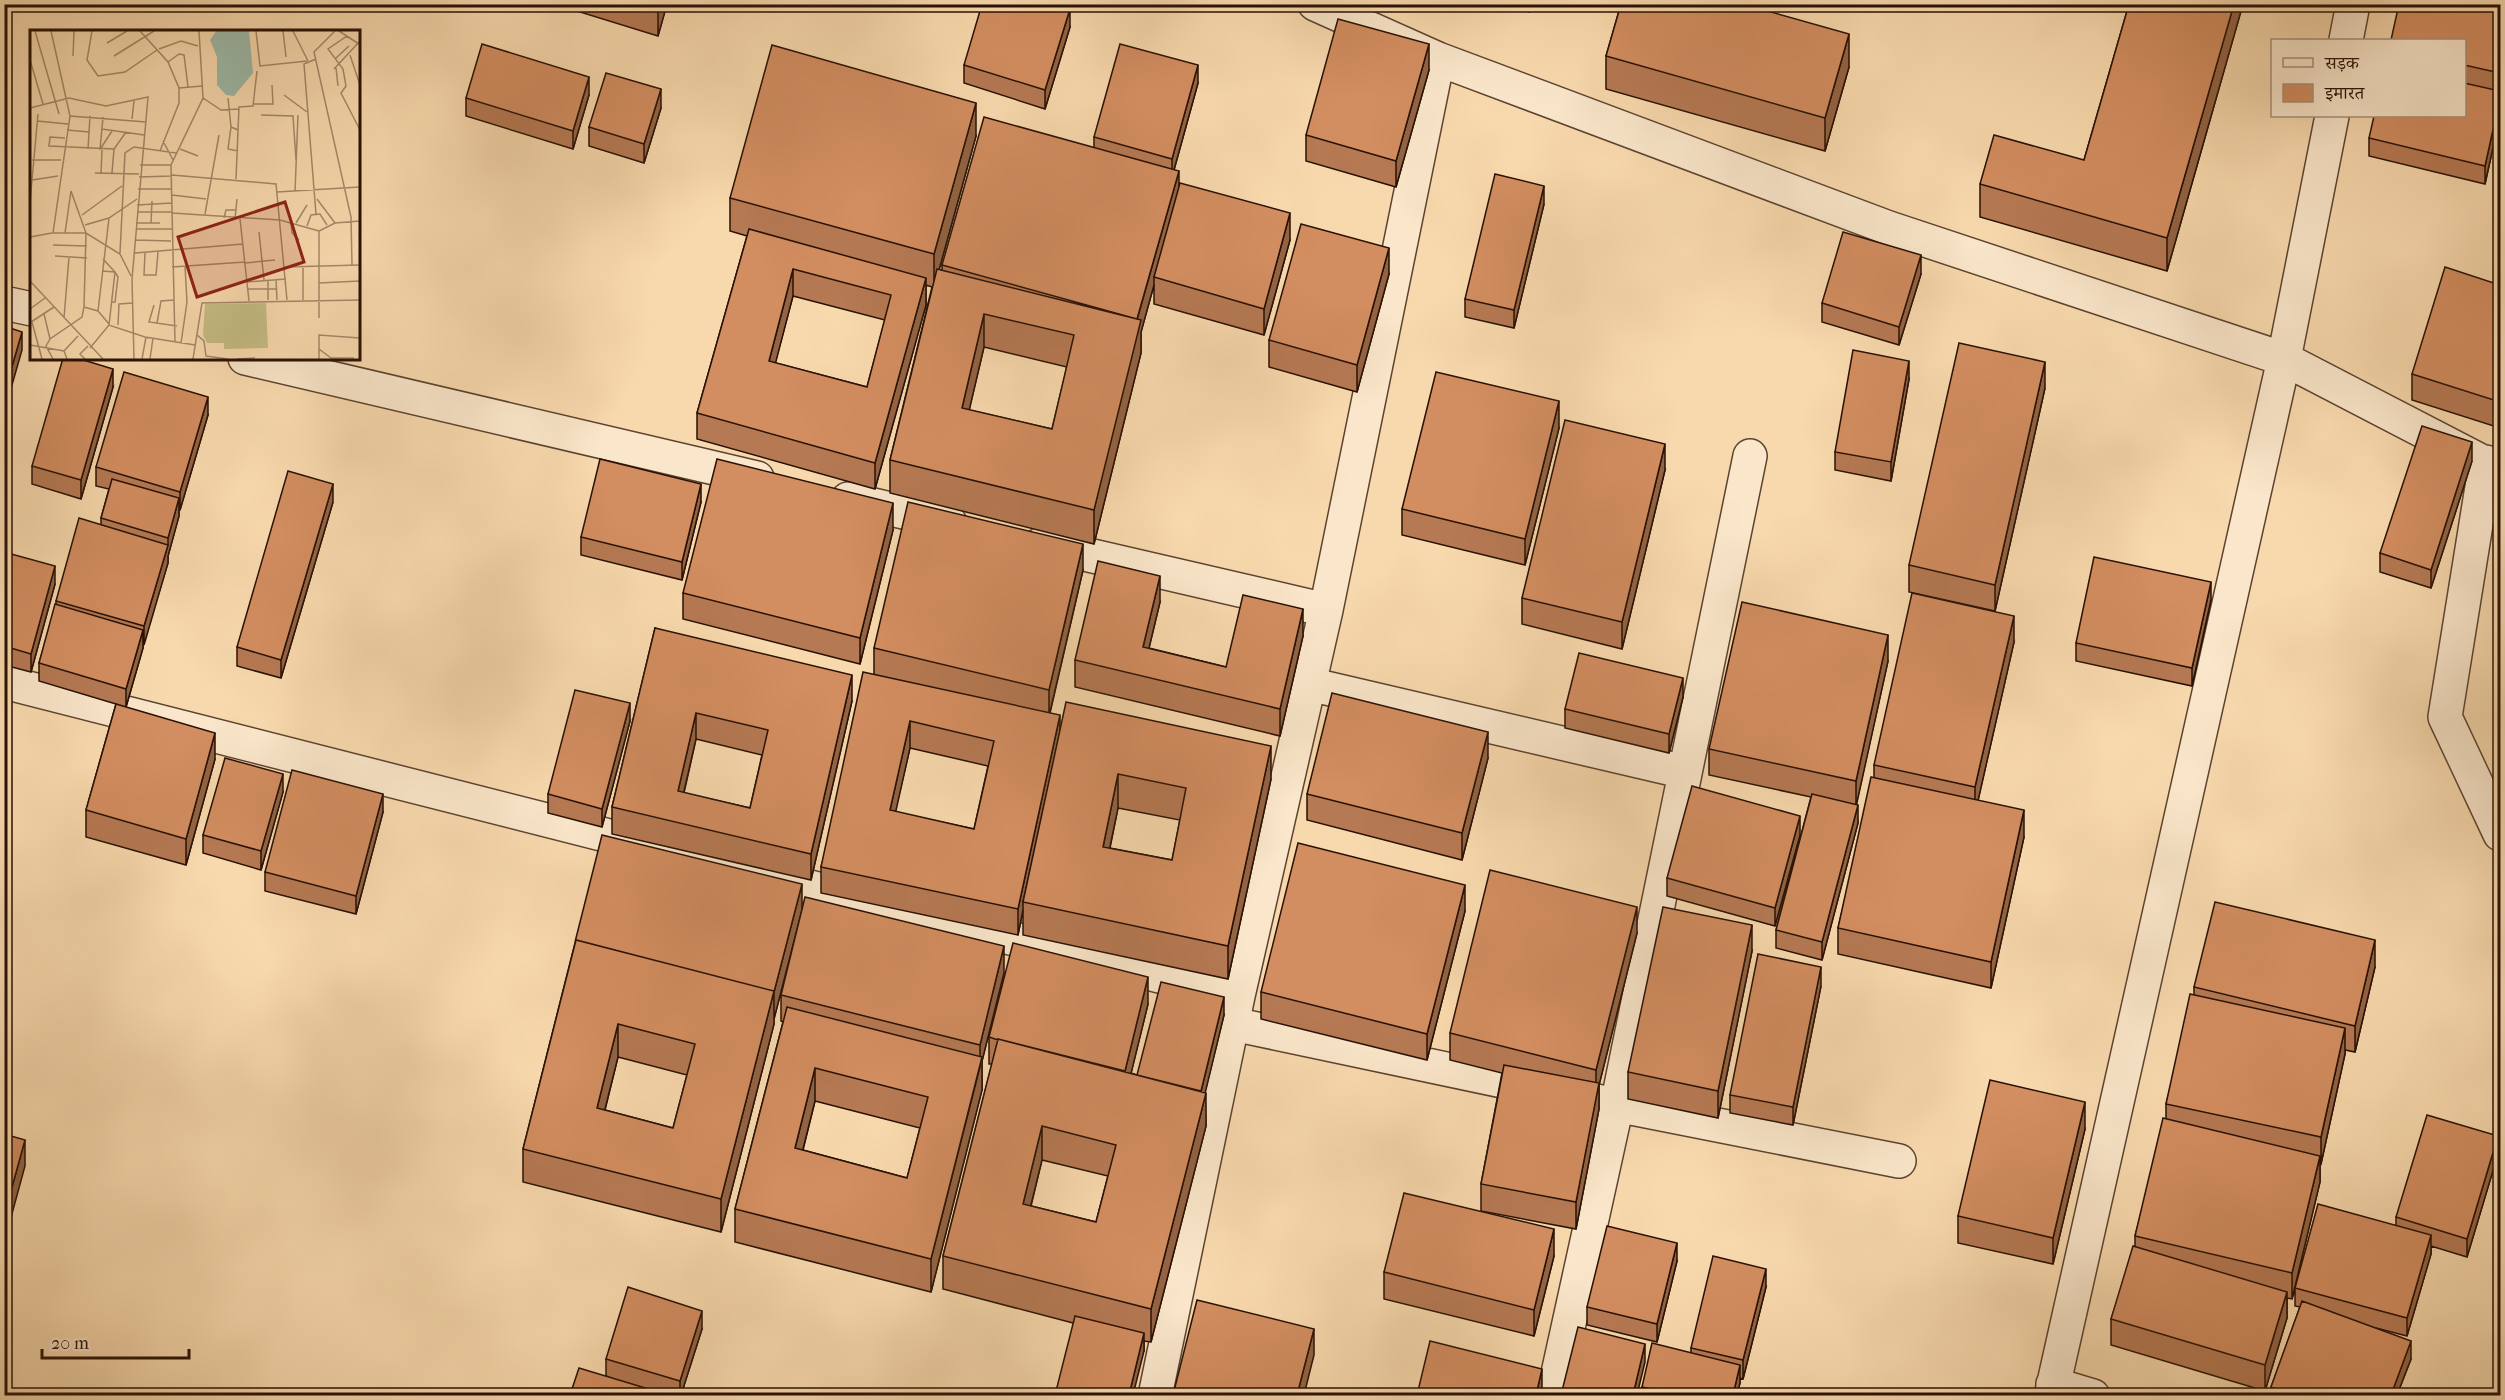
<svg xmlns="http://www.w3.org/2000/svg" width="2505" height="1400" font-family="'IM FELL French Canon','Noto Serif Devanagari',serif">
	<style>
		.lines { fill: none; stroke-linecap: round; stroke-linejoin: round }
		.minor-casing { stroke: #5c432f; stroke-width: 36 }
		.minor { stroke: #fae6ca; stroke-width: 33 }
		.wall { fill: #b57953; stroke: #281105; stroke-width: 1.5; fill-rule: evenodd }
		.shaded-wall { fill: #936343; stroke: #281105; stroke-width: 1.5 }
		.building { fill: #d28d60; stroke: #281105; stroke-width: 1.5; fill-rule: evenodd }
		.inset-road { fill: none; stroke: #a5896a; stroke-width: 1.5 }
		.view { fill: #8f2418; fill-opacity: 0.15; stroke: #8f2418; stroke-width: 3 }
		.inset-edge { fill: none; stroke: #281105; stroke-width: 3 }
	</style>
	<rect width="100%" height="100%" fill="#f8d9ad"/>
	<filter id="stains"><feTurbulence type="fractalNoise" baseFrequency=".00333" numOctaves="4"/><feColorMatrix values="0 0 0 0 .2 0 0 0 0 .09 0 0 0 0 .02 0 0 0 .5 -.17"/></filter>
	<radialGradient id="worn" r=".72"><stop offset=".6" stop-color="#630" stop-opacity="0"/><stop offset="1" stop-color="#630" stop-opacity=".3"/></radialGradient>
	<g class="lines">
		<g class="minor-casing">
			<path id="minor" d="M1315 4 1438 59 1889 228 2284 359 2500 471
				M2346 40 2353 4
				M4 303 32 309
				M245 358 757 478
				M2486 462 2445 717 2500 834
				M848 499 950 523
				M1041 544 1326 610
				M4 682 1238 996
				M1309 684 1685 772
				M1233 1024 1545 1090
				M1596 1101 1899 1161
				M2053 1384 2093 1396
				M1155 1396 1238 996 1326 610 1438 59
				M1553 1396 1617 1105 1750 456
				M2051 1396 2284 359 2332 116"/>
		</g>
		<use href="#minor" class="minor"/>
	</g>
	<path class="wall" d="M567 4H667L658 36 567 8Z
		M850 4H862L861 8Z
		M1509 4H1531L1529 12Z
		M1621 4H1759L1758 8 1849 67 1825 151 1606 89V56Z
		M2129 4H2243L2167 271 1980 217V184L2084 160Z
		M2500 4V116L2485 184 2369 156V138L2464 116V40Z
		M1070 27 1045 109 964 83V65Z
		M1429 70 1396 187 1306 161V135Z
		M1198 83 1174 170 1179 189 1290 240 1264 335 1154 304V285L1141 332V353L1094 544 890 493V460L932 287 926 285V305L875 489 697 439V413L747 236 730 231V198L976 136 939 270H942V265L1094 148V137ZM793 296 885 320 867 387 775 363ZM984 347 1067 367 1052 429 969 410Z
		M589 95 573 149 466 116V98Z
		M661 108 644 163 589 146V127Z
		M1544 204 1514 328 1465 317V299Z
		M1389 274 1357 392 1269 367V340Z
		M1921 274 1899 345 1822 322V303Z
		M2500 285V428L2412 400V374Z
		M1909 379 1891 481 1835 470V452Z
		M113 387 81 499 32 484V466Z
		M2045 388 1995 611 1909 592V565Z
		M208 415 180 510H179V516L168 556V563L143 645V648L126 707 215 759 186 865 86 837V810L116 704 39 681V663L56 605V601L101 525V518L109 489 96 486V467Z
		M1559 428 1525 565 1402 535V509Z
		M2472 461 2431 588 2380 572V553Z
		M1665 470 1622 649 1522 624V598Z
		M333 502 281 678 237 666V647Z
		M701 502 682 580 581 555V537Z
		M893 530 860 664 683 619V593Z
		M4 552 55 584 31 672 4 665Z
		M1083 570 1050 713 1060 730 1271 779 1228 979 1023 935V910L1018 935 821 893V867L874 674V648ZM910 748 988 766 974 829 895 812ZM1118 808 1180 820 1172 860 1110 848Z
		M2211 600 2192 686 2076 661V643Z
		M1160 602 1149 648 1226 667 1303 636 1280 736 1075 687V660Z
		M655 628 852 701 811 880 612 834V807ZM696 739 762 755 750 808 684 793Z
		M2014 642 1978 800 2024 837 1991 988 1838 954V928L1874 777V765Z
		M1888 661 1856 805 1858 823 1822 960 1776 948V930L1811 797 1709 775V749Z
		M1683 697 1669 753 1565 728V709Z
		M630 721 602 827 548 813V794Z
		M1488 758 1462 860 1307 820V794Z
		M283 792 261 870 203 853V835Z
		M383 812 356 914 265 891V872Z
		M1800 835 1775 926 1667 896V878Z
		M802 909 1004 973 982 1061V1090L931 1292 735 1242V1209L783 1022 781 1021V995L789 960 774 1019V1024L721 1232 523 1182V1149L575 943ZM618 1057 687 1075 673 1128 605 1110ZM815 1101 920 1128 907 1178 803 1150Z
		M1465 911 1427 1060 1261 1019V992Z
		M1637 933 1599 1085V1109L1576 1229 1481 1211V1184L1502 1073 1450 1060V1033Z
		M1752 951 1718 1118 1628 1099V1072Z
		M2375 967 2355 1052 2345 1050V1054L2321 1164 2320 1163V1182L2296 1282 2396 1226V1217L2498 1154 2467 1257 2431 1246V1254L2407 1336 2376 1328 2411 1359 2397 1395H2271V1387L2300 1307 2295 1306V1289L2292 1299 2287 1298V1318L2265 1391 2111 1345V1319L2135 1247V1236L2166 1119V1104L2194 995V987Z
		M1821 986 1793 1125 1730 1113V1095Z
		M1148 1004 1131 1073 1137 1075 1224 1015 1205 1092 1206 1126 1151 1342 1144 1341V1351L1073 1323 943 1289V1256L992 1064H989V1037ZM1042 1160 1108 1176 1096 1222 1031 1206Z
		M2085 1129 2053 1264 1958 1243V1216Z
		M1554 1256 1534 1336 1384 1299V1272Z
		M1677 1261 1657 1342 1587 1325V1307Z
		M1766 1287 1743 1379 1740 1378V1383L1737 1395H1642V1387L1691 1352V1348Z
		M702 1329 681 1395H667L652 1391V1395L606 1376V1359Z"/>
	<path class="shaded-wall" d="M659 4H667L658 36V9Z
		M1750 4H1759L1750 39Z
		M2234 4H2243L2167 271V238Z
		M1070 9V27L1045 109V90Z
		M1849 34V67L1825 151V118Z
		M1429 44V70L1396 187V161Z
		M1198 65V83L1172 177V159Z
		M589 77V95L573 149V131Z
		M661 89V108L644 163V144Z
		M2500 98V116L2485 184V166Z
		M976 103V136L934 288V254Z
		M1179 171V197L1154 277V285L1141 332V353L1094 544V510L1137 320Z
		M1544 186V204L1514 328V310Z
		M1290 213V240L1264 335V309Z
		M1389 248V274L1357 392V365Z
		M1921 255V274L1899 345V327Z
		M793 269V296L769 388V361Z
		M926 278V305L875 489V463Z
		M984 314V347L962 441V408Z
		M22 332V350L4 413V394Z
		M1909 361V379L1891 481V462Z
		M2045 362V388L1995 611V585Z
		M113 369V387L81 499V480Z
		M208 397V415L180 510V492Z
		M1559 401V428L1525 565V539Z
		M2472 442V461L2431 588V570Z
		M1665 444V470L1622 649V622Z
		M333 484V502L281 678V660Z
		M701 484V502L682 580V562Z
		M179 498V516L168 556V563L144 645V626L168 545V538Z
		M893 503V530L860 664V638Z
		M1083 544V570L1049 716V690Z
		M55 566V584L31 672V654Z
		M1160 576V602L1143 673V647Z
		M2211 582V600L2192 686V668Z
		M1303 609V636L1280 736V709Z
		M2014 616V642L1975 814V787Z
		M143 630V648L126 707V689Z
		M1888 635V661L1856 807V781Z
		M852 675V701L811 880V854Z
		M1683 678V697L1669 753V734Z
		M630 703V721L602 827V809Z
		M696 713V739L678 817V791Z
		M1060 715V742L1023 902V910L1018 935V909Z
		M910 721V748L890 837V810Z
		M1488 732V758L1462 860V833Z
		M215 733V759L186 865V839Z
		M1271 746V779L1228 979V946Z
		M283 774V792L261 870V851Z
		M1118 774V808L1103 880V847Z
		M383 794V812L356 914V896Z
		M1858 805V823L1822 960V942Z
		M2024 810V837L1991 988V962Z
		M1800 816V835L1775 926V908Z
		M802 884V910L774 1019V992Z
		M1465 885V911L1427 1060V1034Z
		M1637 907V933L1599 1085V1109L1576 1229V1202L1596 1096V1070Z
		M1752 925V951L1718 1118V1091Z
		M2375 940V967L2355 1052V1026Z
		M1004 946V973L982 1061V1090L931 1292V1259L980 1067V1045Z
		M1821 967V986L1793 1125V1107Z
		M1148 977V1004L1125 1098V1071Z
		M774 991V1024L721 1232V1199Z
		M1224 997V1015L1201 1110V1092Z
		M618 1024V1057L597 1141V1108Z
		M2345 1028V1054L2321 1164V1137Z
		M815 1068V1101L795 1181V1148Z
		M1206 1093V1126L1151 1342V1309Z
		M2085 1102V1129L2053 1264V1238Z
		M1042 1126V1160L1023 1237V1204Z
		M2498 1136V1154L2467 1257V1239Z
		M25 1140V1166L4 1243V1216Z
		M2320 1156V1182L2292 1299V1273Z
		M1554 1229V1256L1534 1336V1310Z
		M2431 1235V1254L2407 1336V1318Z
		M1677 1243V1261L1657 1342V1324Z
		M1766 1269V1287L1743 1379V1360Z
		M2287 1292V1318L2265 1391V1365Z
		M702 1311V1329L681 1395H680V1381Z
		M1314 1329V1355L1304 1395H1297Z
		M1144 1333V1351L1133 1395H1129Z
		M2411 1341V1359L2397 1395H2391Z
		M1645 1344V1362L1637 1395H1633Z
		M1740 1365V1383L1737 1395H1733Z
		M1542 1369V1395H1536Z"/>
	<path class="building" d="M642 4H659L658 9Z
		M982 4H1056L1070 9 1045 90 964 65Z
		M1621 4H1750V6L1849 34 1825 118 1606 56Z
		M2129 4H2234L2167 238 1980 184 1994 135 2084 160Z
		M2399 4H2500V73L2464 65V40H2391Z
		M1338 19 1429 44 1396 161 1306 135Z
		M482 44 589 77 573 131 466 98Z
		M1120 44 1198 65 1172 159 1094 137Z
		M772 45 976 103 934 254 730 198Z
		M606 73 661 89 644 144 589 127Z
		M2464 83 2500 91V98L2485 166 2369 138 2374 116H2464Z
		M984 117 1179 171 1137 319 942 265Z
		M1495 174 1544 186 1514 310 1465 299Z
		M1180 183 1290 213 1264 309 1154 277Z
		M1301 224 1389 248 1357 365 1269 340Z
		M749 229 926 278 875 463 697 413ZM793 269 891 295 867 387 769 361Z
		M1843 232 1921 255 1899 327 1822 303Z
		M2445 267 2500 285V402L2412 374Z
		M937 269 1141 320 1094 510 890 460ZM984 314 1074 335 1052 429 962 408Z
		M4 326 22 332 4 394Z
		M1959 343 2045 362 1995 585 1909 565Z
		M1853 350 1909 361 1891 462 1835 452Z
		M63 358H77L113 369 81 480 32 466Z
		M124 372 208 397 180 492 96 467Z
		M1436 372 1559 401 1525 539 1402 509Z
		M1565 420 1665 444 1622 622 1522 598Z
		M2422 426 2472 442 2431 570 2380 553Z
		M600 459 701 484 682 562 581 537Z
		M717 459 893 503 860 638 683 593Z
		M288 471 333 484 281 660 237 647Z
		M112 479 179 498 168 538 101 518Z
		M908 502 1083 544 1049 690 874 648Z
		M79 518 168 545 144 626 56 601Z
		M4 552 55 566 31 654 4 646Z
		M2094 557 2211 582 2192 668 2076 643Z
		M1098 561 1160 576 1143 647 1226 667 1243 595 1303 609 1280 709 1075 660Z
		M1912 593 2014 616 1975 787 1874 765Z
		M1742 602 1888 635 1856 781 1709 749Z
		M55 604 143 630 126 689 39 663Z
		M655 628 852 675 811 854 612 807ZM696 713 768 730 750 808 678 791Z
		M1579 653 1683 678 1669 734 1565 709Z
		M863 672 1060 715 1018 909 821 867ZM910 721 994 741 974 829 890 810Z
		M575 690 630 703 602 809 548 794Z
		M1332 693 1488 732 1462 833 1307 794Z
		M1066 702 1271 746 1228 946 1023 902ZM1118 774 1186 788 1172 860 1103 847Z
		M116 704 215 733 186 839 86 810Z
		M225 758 283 774 261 851 203 835Z
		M292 770 383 794 356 896 265 872Z
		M1871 777 2024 810 1991 962 1838 928Z
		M1692 786 1800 816 1775 908 1667 878Z
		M1812 794 1858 805 1822 942 1776 930Z
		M602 835 802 884 774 992V991L576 940 575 942Z
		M1298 843 1465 885 1427 1034 1261 992Z
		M1490 870 1637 907 1596 1070 1450 1033Z
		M805 897 1004 946 980 1045 781 995Z
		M2215 902 2375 940 2355 1026 2194 987Z
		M1663 907 1752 925 1718 1091 1628 1072Z
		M576 940 774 991 721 1199 523 1149ZM618 1024 695 1044 673 1128 597 1108Z
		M1013 943 1148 977 1125 1071 998 1039V1040L989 1037Z
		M1758 954 1821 967 1793 1107 1730 1095Z
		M1161 982 1224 997 1201 1091 1137 1075Z
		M2190 994 2345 1028 2321 1137 2166 1104Z
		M787 1007 982 1057 931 1259 735 1209ZM815 1068 928 1097 907 1178 795 1148Z
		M998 1039 1206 1093 1151 1309 943 1256ZM1042 1126 1116 1145 1096 1222 1023 1204Z
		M1504 1065 1599 1083 1576 1202 1481 1184Z
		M1990 1080 2085 1102 2053 1238 1958 1216Z
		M2427 1115 2498 1136 2467 1239 2396 1217Z
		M2163 1118 2320 1156 2292 1273 2135 1236Z
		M4 1134 25 1140 4 1216Z
		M1404 1193 1554 1229 1534 1310 1384 1272Z
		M2318 1204 2431 1235 2407 1318 2295 1288Z
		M1607 1226 1677 1243 1657 1324 1587 1307Z
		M2133 1246 2287 1292 2265 1365 2111 1319Z
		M1713 1256 1766 1269 1743 1360 1691 1348Z
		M628 1287 702 1311 680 1381 606 1359Z
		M1197 1300 1314 1329 1297 1395H1173Z
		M2302 1301 2411 1341 2391 1395H2295L2271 1387Z
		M1075 1316 1144 1333 1129 1395H1055Z
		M1578 1327 1645 1344 1633 1395H1561Z
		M1430 1341 1542 1369 1536 1395H1417Z
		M1652 1343 1740 1365 1733 1395H1676L1642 1387Z
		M579 1368 652 1390 651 1395H570Z"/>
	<g transform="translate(30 30)">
		<rect width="330" height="330" fill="#f8d9ad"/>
		<path d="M236 273 238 318 194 319V313H177L173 305 175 274Z" fill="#c5bc84"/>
		<path d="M186 1H219L223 43 204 66 196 65 187 55V27L180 10Z" fill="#9dbaa9"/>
		<path class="inset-road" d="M5 1 29 84M21 1 40 86 23 203H56L90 224 101 246M62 1 57 30 68 46 95 42 127 20M110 1 138 32 149 58V73L130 121M226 1 230 36 277 31M253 1 256 27M263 1 278 31M305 1 284 22 321 187 322 235M309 1 329 14M317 6 298 19 313 39 316 56 311 63 330 100M77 13 97 1M129 19 151 11 168 16M320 25 330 55M43 26 44 1M84 26 124 1M305 29 319 16M0 30 13 74M138 32 149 24 154 25 158 57M306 38 308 56M304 39 330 11M149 58 172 56M254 65 277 82M173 68 191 80 209 79M198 68 201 97 208 100M223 74H243L242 55M0 78 39 68 76 76 118 67 102 249 104 329M231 85 263 86 266 130M40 86 116 92M102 89 104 71M7 91 38 94M201 97 198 119 208 121M72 99 114 105M37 100 59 102M35 108 20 107 19 116 84 119M133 111 143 130M71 118 82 101M58 119 60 86M150 119 168 126M70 120 73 87M2 130H31M110 135H141M65 143 109 144M71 143 72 120M82 143 84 119 96 102M142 145 246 154 257 270M109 147 142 146M206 149 209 77 223 76 227 41M2 150 28 146M108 159H142M247 162 330 157M265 162 268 85M142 165 176 169M287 169 305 193M0 172 8 84M107 175 142 173M107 182H142M142 183 250 190 289 201M175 184 189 105M286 184 274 34 286 29M52 185 92 156M194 188 196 180H206M205 189 207 169M210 189 219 271M261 192 262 203 269 210M106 193H130M121 193 122 171M266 193 277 175M55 195 79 188 107 169M277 196 281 185 290 184 297 195M106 199H142M229 202 234 250M0 207 22 203M105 210 141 211M23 215 57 216M90 223 95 123 104 117 146 123M105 223 213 214M115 223 114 245H126L128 222M25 226 57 228M73 229 85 242 79 295M215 233 245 230M142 237 215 232M255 237 330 235M273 237V270M72 241 85 242 88 247 85 272H81M246 249 247 270M238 250V270M0 251 73 329M217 252 256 249M289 253 330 251M218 259H246M124 275 119 292 147 296M54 277 68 281 79 294M0 279 15 268M68 281 79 188M14 284 20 309M34 288 39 227M289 288V201L305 193 330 191M1 292 24 277M2 292 12 329M127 293 131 271 144 270M88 295 89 274 102 273M167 305 174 311 176 326 198 329M145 312 141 135 173 68 169 1M151 313 157 272 155 236M0 315 34 321M60 318 79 295 115 307 165 315M289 319 301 328H324M23 329 16 316 20 309 52 287 54 277 56 203 41 161 35 203M37 329 34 321 48 306M55 329 50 324 58 316M112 329 116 307M120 329 123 308M163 329 172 273 330 270M207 329 225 328M289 329V305L330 308"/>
		<path class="view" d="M255 172 274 232 167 267 148 207Z"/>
		<rect width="330" height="330" class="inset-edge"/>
	</g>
	<rect width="2505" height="1400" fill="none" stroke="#f8d9ad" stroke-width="24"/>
	<rect x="6" y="6" width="2493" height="1388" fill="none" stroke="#281105" stroke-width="3"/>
	<rect x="12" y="12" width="2481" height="1376" fill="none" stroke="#281105" stroke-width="1.5"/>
	<rect x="2271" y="39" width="195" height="78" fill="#fae6ca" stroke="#a6917b" stroke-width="1.5"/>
	<rect x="2283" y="58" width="30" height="9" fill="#fae6ca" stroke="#a6917b" stroke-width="1.5"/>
	<text x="2325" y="69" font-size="18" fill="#281105">सड़क</text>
	<rect x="2283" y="84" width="30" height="18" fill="#d28d60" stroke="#a6917b" stroke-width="1.5"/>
	<text x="2325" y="99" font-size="18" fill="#281105">इमारत</text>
	<path d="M42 1349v9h147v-9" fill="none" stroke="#281105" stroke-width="3"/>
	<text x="51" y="1349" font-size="18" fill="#281105" stroke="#fae6ca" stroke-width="4.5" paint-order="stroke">20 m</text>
	<rect width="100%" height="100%" filter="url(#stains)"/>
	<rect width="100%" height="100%" fill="url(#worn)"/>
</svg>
